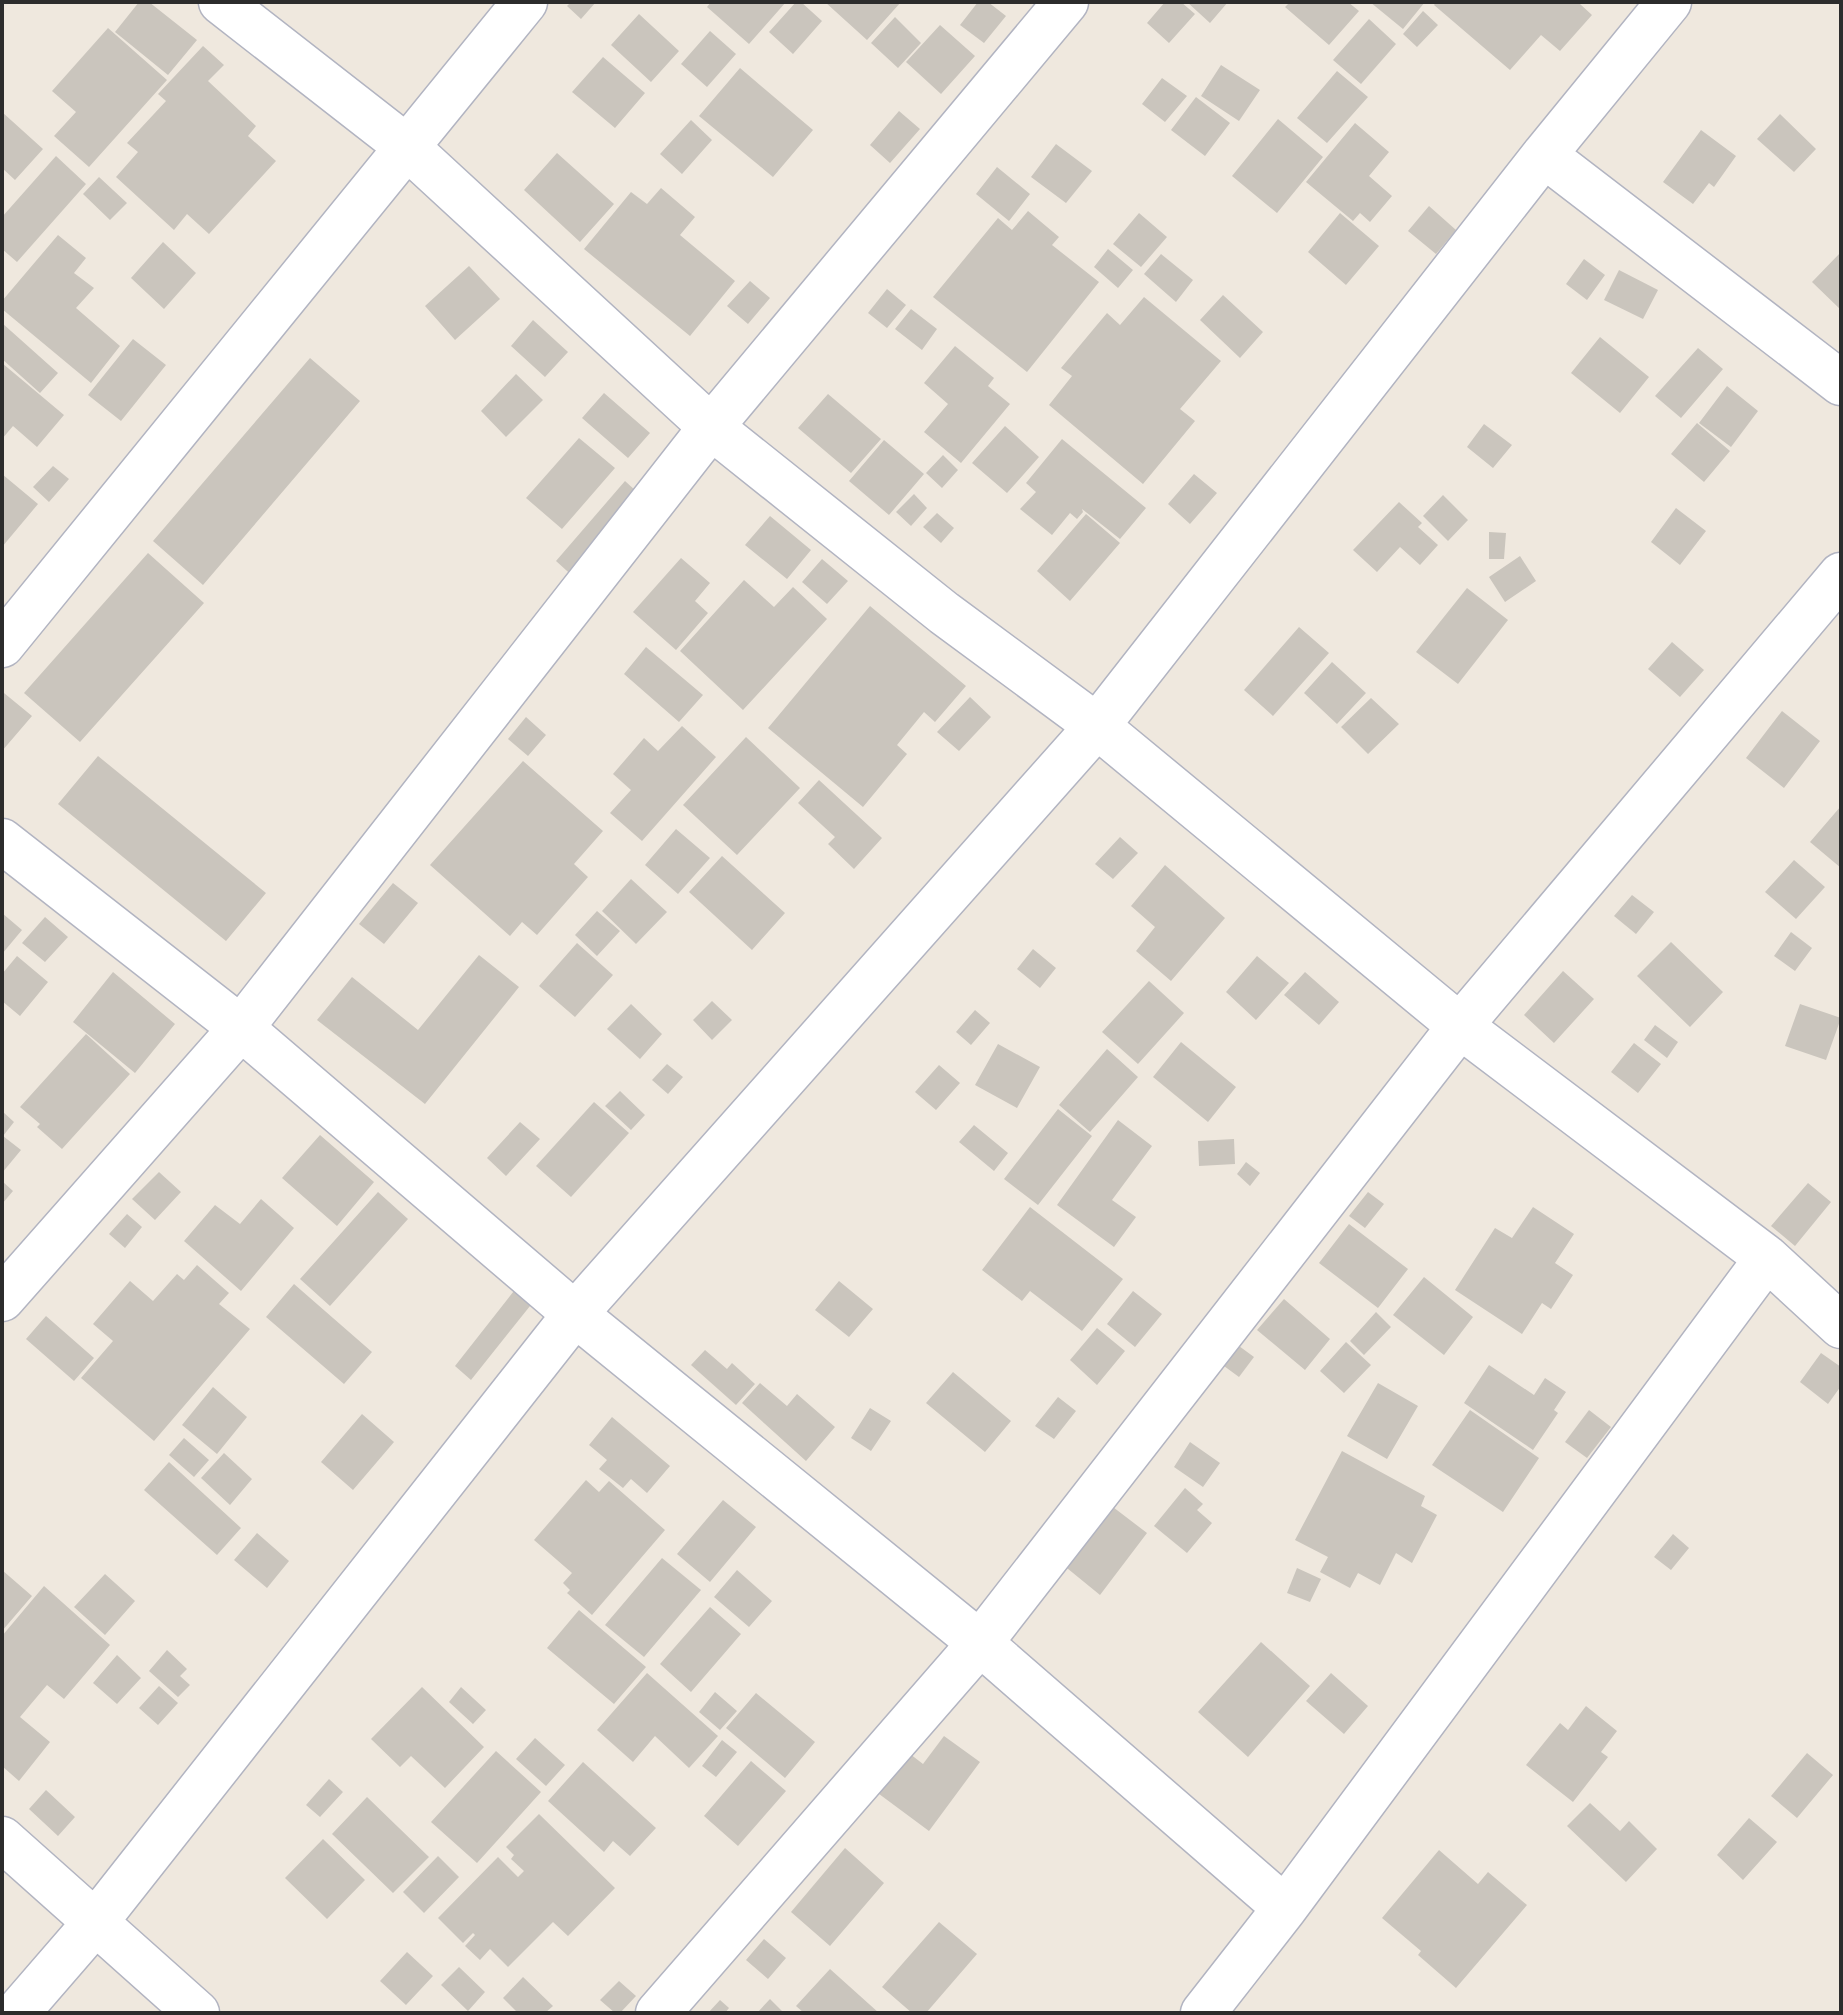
<svg xmlns="http://www.w3.org/2000/svg" width="1843" height="2015" font-family="Barlow,sans-serif">
	<style>
		.building { fill: #cac5bd }
		.lines { fill: none; stroke-linecap: round; stroke-linejoin: round }
		.minor-casing { stroke: #b2b4c1; stroke-width: 47 }
		.minor { stroke: #fff; stroke-width: 44 }
	</style>
	<rect width="100%" height="100%" fill="#efe8de"/>
	<path class="building" d="M139 2H149L197 40 168 75 115 32Z
		M571 2H596L581 19 567 6Z
		M711 2H786L749 44 707 7Z
		M796 2H801L822 21 793 54 769 32Z
		M825 2H901L867 40Z
		M978 2H988L1006 16 984 43 960 25Z
		M1165 2H1181L1195 14 1169 43 1147 23Z
		M1187 2H1228L1210 23Z
		M1290 2H1348L1359 11 1329 45 1285 7Z
		M1370 2H1425L1403 29Z
		M1436 2H1582L1580 4 1592 15 1560 51 1541 35 1510 70 1434 5Z
		M1423 11 1438 25 1417 47 1403 34Z
		M639 14 679 51 651 82 611 45Z
		M895 17 921 43 898 68 871 43Z
		M1369 19 1396 44 1361 84 1333 60Z
		M940 25 975 56 941 94 906 62Z
		M108 28 167 80 89 167 54 136 76 112 52 91Z
		M710 31 736 54 707 87 681 64Z
		M203 46 224 65 208 81 256 126 248 136 276 161 209 234 187 214 174 230 116 177 138 152 127 143 166 101 158 94Z
		M603 57 645 93 615 128 572 92Z
		M1221 65 1260 90 1239 121 1201 96Z
		M740 68 813 130 773 177 699 116Z
		M1337 71 1368 97 1327 143 1297 118Z
		M1162 78 1187 96 1165 122 1142 104Z
		M1196 97 1230 123 1205 156 1171 130Z
		M899 111 920 129 890 163 870 145Z
		M2 112 43 149 15 180 2 168Z
		M1780 114 1816 149 1794 172 1757 139Z
		M1278 119 1323 157 1277 213 1232 176Z
		M691 120 712 140 682 174 660 154Z
		M1355 123 1389 152 1369 176 1392 196 1370 222 1360 213 1353 221 1306 182Z
		M1701 130 1736 156 1714 187 1709 183 1693 204 1663 182Z
		M1056 144 1092 171 1066 203 1031 177Z
		M557 153 614 204 580 242 524 190Z
		M56 156 86 184 17 262 2 249V217Z
		M997 167 1030 194 1009 221 976 194Z
		M99 177 127 203 110 220 83 194Z
		M661 188 695 217 680 235 735 281 690 336 584 249 631 192 647 204Z
		M1429 206 1456 230 1436 254 1408 231Z
		M1028 211 1059 237 1052 245 1099 282 1027 372 933 297 998 218 1012 230Z
		M1139 213 1167 237 1141 267 1113 244Z
		M1340 213 1379 246 1346 285 1308 252Z
		M58 235 86 258 74 273 94 288 76 308 120 346 91 383 2 309V301Z
		M163 242 196 273 164 309 131 278Z
		M1108 249 1133 270 1118 288 1094 267Z
		M1841 252V310L1812 282Z
		M1161 254 1193 280 1176 302 1144 274Z
		M1584 259 1605 275 1587 300 1566 284Z
		M469 266 500 299 455 340 425 306Z
		M1619 270 1658 290 1643 319 1604 300Z
		M750 281 770 298 748 324 727 306Z
		M887 289 906 305 887 328 868 313Z
		M1223 295 1263 332 1240 358 1200 320Z
		M1144 297 1221 361 1180 409 1195 421 1143 484 1049 405 1072 376 1061 368 1107 313 1120 325Z
		M911 309 937 329 922 350 895 329Z
		M533 320 568 352 545 377 511 346Z
		M2 323 58 373 40 393 2 359Z
		M1600 337 1649 377 1620 413 1571 373Z
		M133 339 166 365 121 421 88 395Z
		M955 346 994 378 988 386 1010 404 961 463 924 432 948 404 924 383Z
		M1698 348 1723 369 1681 418 1655 396Z
		M310 358 360 401 203 585 153 541Z
		M2 363 64 415 37 447 13 426 2 439Z
		M516 374 543 400 506 437 481 411Z
		M1727 386 1758 411 1731 447 1699 423Z
		M604 393 650 433 628 458 582 418Z
		M828 394 881 439 851 473 798 428Z
		M1697 423 1730 451 1704 482 1671 454Z
		M1484 424 1512 445 1493 468 1467 447Z
		M1005 426 1039 457 1007 493 972 463Z
		M579 438 615 468 562 529 526 498Z
		M1062 439 1146 508 1120 539 1082 509 1083 512 1077 519 1070 513 1052 535 1020 509 1036 492 1026 483Z
		M884 440 924 474 889 515 849 481Z
		M943 455 958 470 942 488 926 473Z
		M53 466 69 479 49 502 33 487Z
		M2 474 38 504 2 547Z
		M1194 474 1217 493 1190 524 1168 504Z
		M625 481 647 501 577 580 556 561Z
		M914 494 927 508 911 526 896 512Z
		M1443 495 1468 520 1448 541 1423 516Z
		M1399 502 1422 523 1418 527 1438 545 1420 565 1400 547 1377 572 1353 550Z
		M1676 508 1706 531 1680 565 1651 542Z
		M937 513 954 528 941 543 923 527Z
		M1086 514 1120 543 1070 601 1037 571Z
		M770 516 811 550 787 579 745 545Z
		M1489 532 1506 533 1504 559H1489Z
		M148 553 204 603 80 742 24 693Z
		M1520 556 1536 581 1505 602 1489 577Z
		M681 558 710 583 695 601 708 613 676 650 633 612Z
		M822 559 848 581 827 604 802 582Z
		M744 580 774 607 793 587 827 619 743 710 680 651Z
		M1467 588 1508 620 1458 684 1416 652Z
		M870 606 966 686 935 722 924 712 897 745 907 754 863 807 768 728Z
		M1299 627 1329 653 1273 716 1244 690Z
		M1672 642 1704 670 1680 697 1648 669Z
		M646 647 703 695 679 722 624 674Z
		M1332 662 1366 693 1337 724 1304 693Z
		M4 693 32 716 2 751V695Z
		M970 697 991 717 959 751 937 732Z
		M1371 698 1399 724 1368 754 1341 727Z
		M1782 711 1820 741 1784 788 1746 758Z
		M526 717 546 735 528 756 508 739Z
		M682 726 716 757 642 841 610 813 631 790 613 774 644 738 658 751Z
		M746 737 800 788 737 855 683 805Z
		M98 756 266 893 226 941 58 804Z
		M523 761 603 831 574 864 588 877 537 935 522 922 510 936 430 865Z
		M819 780 882 838 854 869 828 844 835 837 798 803Z
		M1841 806V868L1810 842Z
		M676 829 710 858 678 894 645 865Z
		M1120 837 1138 853 1113 879 1095 864Z
		M722 856 785 913 752 950 689 892Z
		M1794 860 1825 887 1796 919 1765 892Z
		M1165 865 1225 918 1171 981 1136 951 1155 927 1131 906Z
		M631 879 667 912 636 944 602 911Z
		M393 883 418 903 384 944 359 924Z
		M1632 895 1654 912 1636 934 1614 916Z
		M597 911 620 931 597 956 575 935Z
		M2 913 22 930 2 954Z
		M45 917 68 937 45 962 22 943Z
		M1791 932 1812 948 1795 971 1774 956Z
		M1671 942 1723 992 1690 1027 1637 976Z
		M577 943 613 975 575 1017 539 986Z
		M1033 949 1056 968 1040 988 1017 969Z
		M479 955 519 987 425 1104 317 1020 352 977 418 1030Z
		M17 956 48 982 20 1016 2 1001V974Z
		M1257 956 1289 983 1256 1020 1226 992Z
		M1563 971 1594 999 1554 1043 1524 1015Z
		M113 972 175 1024 135 1073 73 1022Z
		M1305 972 1339 1002 1319 1025 1284 995Z
		M1149 981 1184 1013 1138 1064 1102 1032Z
		M712 1001 732 1020 712 1040 693 1020Z
		M631 1004 662 1034 640 1059 607 1029Z
		M1800 1004 1841 1018 1826 1060 1785 1046Z
		M975 1010 990 1023 971 1045 956 1032Z
		M1655 1025 1678 1042 1667 1058 1644 1040Z
		M86 1034 130 1074 62 1149 37 1127 40 1124 20 1107Z
		M1181 1042 1236 1087 1208 1122 1153 1077Z
		M1634 1043 1661 1064 1638 1093 1611 1072Z
		M998 1044 1040 1067 1017 1108 975 1085Z
		M1107 1049 1138 1077 1090 1132 1059 1105Z
		M667 1064 683 1077 668 1094 652 1080Z
		M939 1065 960 1083 936 1110 915 1092Z
		M620 1091 645 1115 631 1130 605 1106Z
		M594 1102 629 1133 571 1197 536 1166Z
		M1058 1109 1092 1136 1038 1205 1004 1179Z
		M2 1111 14 1122 3 1136 21 1150 2 1173Z
		M1118 1120 1152 1146 1112 1200 1136 1217 1114 1247 1057 1205Z
		M520 1122 540 1139 506 1176 487 1158Z
		M974 1125 1008 1153 994 1171 959 1142Z
		M320 1135 374 1182 337 1226 282 1178Z
		M1234 1139 1235 1164 1199 1166 1198 1141Z
		M1246 1162 1260 1173 1250 1186 1237 1174Z
		M159 1172 181 1192 155 1220 132 1199Z
		M2 1181 13 1191 2 1204Z
		M1808 1183 1831 1202 1795 1246 1771 1226Z
		M378 1192 408 1219 330 1306 300 1279Z
		M1368 1192 1384 1204 1365 1228 1349 1216Z
		M261 1199 294 1228 241 1291 184 1241 215 1205 240 1224Z
		M1030 1207 1123 1279 1082 1331 1030 1291 1022 1301 982 1270Z
		M1533 1207 1574 1234 1555 1263 1573 1275 1551 1309 1542 1303 1522 1334 1455 1290 1495 1228 1512 1238Z
		M127 1214 142 1227 125 1248 109 1234Z
		M1349 1224 1408 1269 1378 1308 1319 1263Z
		M197 1265 229 1293 219 1304 250 1329 154 1441 81 1378 113 1341 93 1324 130 1281 153 1301 177 1274 184 1280Z
		M1424 1277 1473 1317 1444 1355 1393 1315Z
		M839 1281 873 1309 849 1337 815 1310Z
		M521 1282 538 1296 471 1380 455 1366Z
		M294 1284 372 1352 344 1384 266 1317Z
		M1133 1291 1162 1314 1135 1347 1107 1324Z
		M1284 1299 1330 1339 1305 1370 1257 1330Z
		M1376 1312 1391 1327 1364 1355 1350 1341Z
		M46 1316 94 1358 74 1381 26 1339Z
		M1097 1328 1125 1351 1097 1385 1070 1360Z
		M1346 1342 1371 1365 1344 1393 1320 1371Z
		M1239 1346 1254 1357 1239 1377 1224 1366Z
		M705 1350 727 1369 732 1363 755 1384 736 1405 691 1365Z
		M1821 1353 1841 1367V1386L1828 1404 1800 1382Z
		M1489 1365 1534 1395 1545 1378 1566 1392 1554 1410 1558 1413 1533 1450 1464 1403Z
		M953 1372 1011 1421 985 1452 926 1403Z
		M760 1383 787 1406 797 1394 835 1427 806 1461 742 1403Z
		M1378 1383 1418 1406 1387 1459 1347 1436Z
		M213 1387 247 1417 217 1454 182 1425Z
		M1058 1397 1076 1411 1054 1439 1035 1426Z
		M870 1408 891 1421 871 1451 851 1438Z
		M1470 1410 1539 1458 1503 1512 1432 1465Z
		M1589 1410 1611 1427 1587 1458 1565 1442Z
		M362 1414 394 1442 353 1490 321 1462Z
		M612 1417 670 1466 647 1493 631 1479 623 1488 599 1469 607 1460 589 1445Z
		M184 1438 209 1460 194 1477 169 1455Z
		M1190 1442 1220 1463 1203 1487 1174 1467Z
		M1342 1451 1425 1496 1421 1506 1437 1515 1412 1563 1396 1553 1380 1585 1358 1573 1350 1588 1320 1572 1328 1557 1295 1540Z
		M224 1453 252 1479 230 1505 201 1478Z
		M169 1462 241 1528 217 1555 144 1490Z
		M586 1480 599 1492 609 1481 665 1530 592 1615 567 1593 570 1590 563 1583 572 1573 534 1540Z
		M1185 1488 1203 1504 1197 1510 1212 1523 1187 1553 1154 1526Z
		M723 1500 756 1527 710 1582 677 1554Z
		M1109 1504 1147 1533 1100 1595 1062 1564Z
		M257 1533 289 1561 267 1588 234 1560Z
		M1673 1534 1689 1548 1671 1570 1654 1557Z
		M662 1558 701 1590 644 1657 605 1625Z
		M1297 1568 1321 1579 1310 1602 1287 1593Z
		M2 1570 32 1596 2 1631Z
		M737 1570 772 1601 749 1627 714 1597Z
		M105 1574 135 1601 105 1635 74 1607Z
		M44 1586 110 1645 64 1699 47 1685 20 1717 50 1742 19 1781 2 1766V1636Z
		M710 1607 741 1634 691 1692 660 1664Z
		M579 1610 646 1667 614 1704 547 1648Z
		M1261 1642 1310 1686 1248 1757 1198 1712Z
		M167 1650 187 1669 180 1676 190 1685 178 1697 149 1671Z
		M117 1655 141 1678 117 1704 93 1683Z
		M647 1673 718 1736 689 1768 655 1736 633 1762 597 1730Z
		M1331 1673 1368 1706 1344 1734 1306 1701Z
		M159 1686 178 1703 158 1725 139 1708Z
		M422 1687 484 1747 445 1788 411 1756 400 1767 371 1739Z
		M461 1687 486 1710 473 1724 449 1702Z
		M715 1692 737 1711 720 1730 699 1712Z
		M756 1693 815 1742 785 1778 726 1728Z
		M1586 1706 1617 1731 1601 1752 1608 1757 1573 1802 1526 1765 1560 1723 1568 1730Z
		M944 1736 980 1762 929 1831 871 1788 901 1747 923 1764Z
		M535 1738 565 1765 546 1786 516 1759Z
		M722 1740 737 1752 716 1777 702 1766Z
		M496 1751 541 1792 477 1863 431 1822Z
		M1807 1753 1833 1775 1797 1818 1771 1796Z
		M751 1761 786 1791 738 1846 704 1816Z
		M583 1762 656 1828 630 1856 613 1841 604 1852 548 1801Z
		M329 1779 343 1792 320 1817 306 1805Z
		M46 1790 75 1817 58 1836 29 1809Z
		M367 1797 429 1857 393 1893 332 1834Z
		M1590 1803 1620 1831 1629 1821 1657 1849 1626 1882 1567 1826Z
		M539 1814 615 1888 568 1936 553 1922 508 1967 490 1949 480 1960 465 1946 475 1935 473 1933 463 1943 438 1918 498 1857 518 1877 524 1871 511 1859 514 1855 506 1847Z
		M1749 1818 1777 1842 1743 1880 1717 1855Z
		M323 1839 365 1880 327 1919 285 1878Z
		M845 1848 884 1883 830 1946 791 1912Z
		M1439 1850 1478 1884 1488 1872 1527 1905 1456 1988 1418 1955 1421 1951 1382 1918Z
		M438 1856 459 1877 424 1913 403 1892Z
		M939 1922 977 1954 926 2013H912L882 1987Z
		M764 1939 786 1958 768 1979 746 1960Z
		M407 1952 433 1976 406 2005 380 1981Z
		M459 1967 485 1992 468 2011 441 1985Z
		M830 1969 879 2013H804L796 2006Z
		M523 1977 553 2006 545 2013H518L503 1998Z
		M619 1981 636 1996 620 2013H615L600 2000Z
		M770 1999 784 2013H757Z
		M720 2000 729 2008 725 2013H708Z"/>
	<g class="lines">
		<g class="minor-casing">
			<path id="minor" d="M221 2 407 147 711 427 944 613 1097 726 1460 1026 1767 1258 1841 1326
				M1544 155 1841 383
				M2 645 525 2
				M2 841 241 1028 575 1314 980 1643 1285 1908
				M2 1299 241 1028 711 427 1066 2
				M2 1839 197 2013
				M17 2013 94 1924 575 1314 1097 726 1544 155 1669 2
				M658 2013 980 1643 1460 1026 1841 575
				M1203 2013 1285 1908 1767 1258"/>
		</g>
		<use href="#minor" class="minor"/>
	</g>
	<rect width="1843" height="2015" fill="none" stroke="#2c2c2c" stroke-width="8"/>
</svg>
